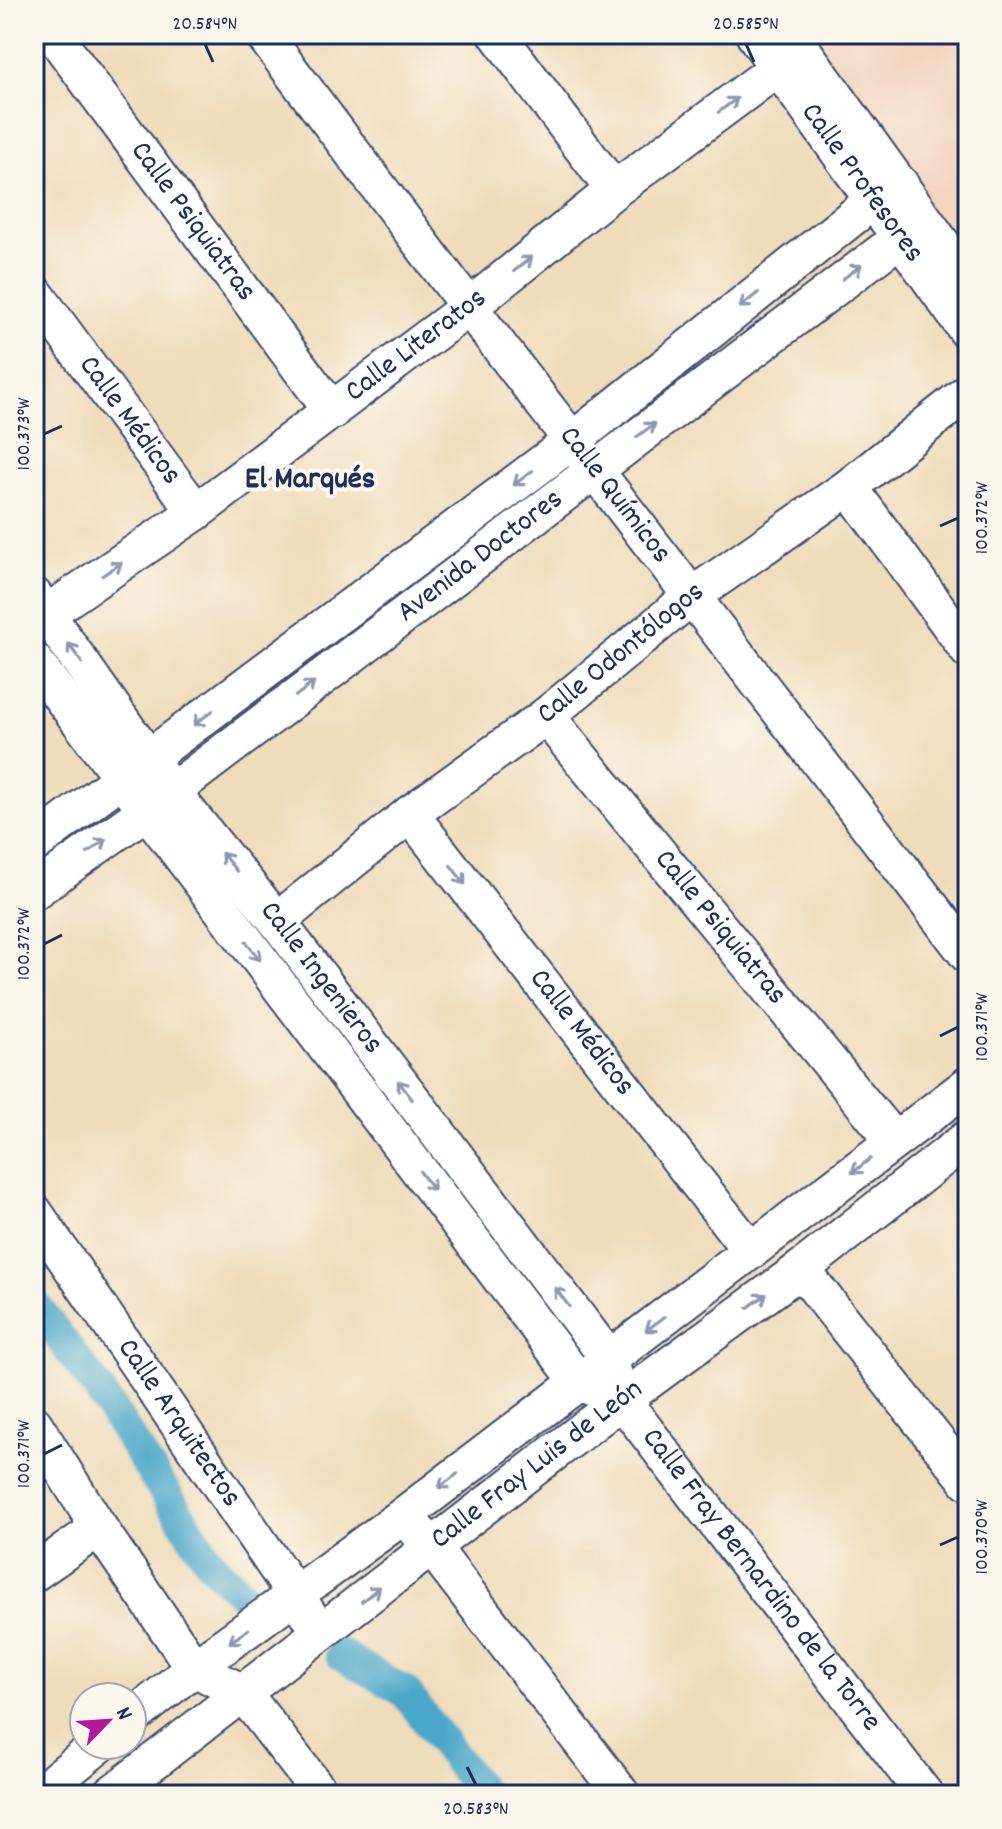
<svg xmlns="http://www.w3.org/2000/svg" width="1002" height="1829" font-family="Dekko,sans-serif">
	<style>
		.built { fill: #f3d4be }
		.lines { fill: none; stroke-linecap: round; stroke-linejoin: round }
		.canal { stroke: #4ba7c9; stroke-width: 32 }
		.minor-casing { stroke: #3b496c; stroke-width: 40 }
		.minor { stroke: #fff; stroke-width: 36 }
		.oneway { stroke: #8d97ae }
		.ticks { fill: none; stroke: #1b2f5e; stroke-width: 3 }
		.labels { text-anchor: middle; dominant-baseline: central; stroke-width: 8; stroke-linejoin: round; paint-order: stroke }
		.street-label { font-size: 30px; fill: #1b2f5e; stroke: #fbf7ec }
		.neighbourhood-label { font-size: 32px; font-weight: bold; fill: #1b2f5e; stroke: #fbf7ec }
		.neatline { fill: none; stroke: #1b2f5e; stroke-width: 3 }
		.ticks-label { font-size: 20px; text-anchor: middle; fill: #1b2f5e }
	</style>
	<rect width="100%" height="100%" fill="#fbf7ec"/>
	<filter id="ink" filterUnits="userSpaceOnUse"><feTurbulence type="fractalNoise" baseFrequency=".0125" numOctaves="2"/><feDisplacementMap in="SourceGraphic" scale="16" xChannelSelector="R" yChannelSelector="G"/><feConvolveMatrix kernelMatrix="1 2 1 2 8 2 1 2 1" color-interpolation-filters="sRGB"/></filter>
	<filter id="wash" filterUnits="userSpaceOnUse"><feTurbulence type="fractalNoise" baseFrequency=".006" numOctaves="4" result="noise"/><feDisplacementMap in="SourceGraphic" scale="32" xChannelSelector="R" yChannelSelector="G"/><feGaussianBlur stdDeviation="1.8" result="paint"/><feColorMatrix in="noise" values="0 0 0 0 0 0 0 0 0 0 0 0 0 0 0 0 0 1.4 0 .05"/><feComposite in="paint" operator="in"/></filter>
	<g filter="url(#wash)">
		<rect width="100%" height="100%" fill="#efdcba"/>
		<path class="built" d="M800 34H968V266Z"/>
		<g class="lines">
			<path class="canal" d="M34 1303 98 1389 212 1565 245 1597
				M341 1655 405 1692 483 1795"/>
		</g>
	</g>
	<g filter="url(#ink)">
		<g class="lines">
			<g class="minor-casing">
				<g id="minor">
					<path id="s1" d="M53 34 332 411"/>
					<path id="s2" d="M263 34 469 307 968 955"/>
					<path d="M497 34 614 190"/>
					<path id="s3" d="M754 34 968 332"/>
					<path d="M791 34 968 280"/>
					<path id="s4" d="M34 292 196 512"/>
					<path d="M849 487 968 650"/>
					<path id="s5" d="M34 596 171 791 277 921 609 1359 622 1400 925 1795"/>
					<path id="s6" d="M47 613 196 512 469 307 614 190 779 67"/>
					<path d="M34 661 579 1382 600 1391"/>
					<path id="s7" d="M546 716 894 1141"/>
					<path id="s8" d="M410 814 751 1251"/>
					<path d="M34 844 572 441 874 200 900 184"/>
					<path id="s9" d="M34 891 146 811 924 220"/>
					<path id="s10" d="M277 921 410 814 546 716 692 596 849 487 968 392"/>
					<path id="s11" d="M34 1212 308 1614"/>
					<path d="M801 1269 968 1481"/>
					<path d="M34 1424 99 1528 194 1668 243 1693 322 1795"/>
					<path d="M415 1528 431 1546 622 1795"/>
					<path d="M34 1573 99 1528"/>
					<path d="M132 1718 194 1668 403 1516 968 1085"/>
					<path d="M37 1795 99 1745"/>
					<path id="s12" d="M110 1795 622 1400 801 1269 968 1138"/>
				</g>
			</g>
			<use href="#minor" class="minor"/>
		</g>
		<defs><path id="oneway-shaft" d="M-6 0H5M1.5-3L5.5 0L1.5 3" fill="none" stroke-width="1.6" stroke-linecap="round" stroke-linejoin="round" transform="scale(2)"/></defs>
		<g class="oneway">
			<use href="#oneway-shaft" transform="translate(728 105) rotate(-37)"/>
			<use href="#oneway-shaft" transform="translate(523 264) rotate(-39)"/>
			<use href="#oneway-shaft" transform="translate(852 272) rotate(-37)"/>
			<use href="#oneway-shaft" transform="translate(749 300) rotate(141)"/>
			<use href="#oneway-shaft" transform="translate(646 430) rotate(-37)"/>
			<use href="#oneway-shaft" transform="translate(523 478) rotate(143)"/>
			<use href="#oneway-shaft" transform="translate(112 569) rotate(-34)"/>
			<use href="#oneway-shaft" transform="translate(75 653) rotate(-125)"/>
			<use href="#oneway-shaft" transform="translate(305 689) rotate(-37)"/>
			<use href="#oneway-shaft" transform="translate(203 718) rotate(143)"/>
			<use href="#oneway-shaft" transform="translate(97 846) rotate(-36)"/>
			<use href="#oneway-shaft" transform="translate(229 862) rotate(-129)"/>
			<use href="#oneway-shaft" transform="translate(458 875) rotate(52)"/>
			<use href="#oneway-shaft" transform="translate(253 951) rotate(53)"/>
			<use href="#oneway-shaft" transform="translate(405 1090) rotate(-127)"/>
			<use href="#oneway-shaft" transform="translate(861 1166) rotate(142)"/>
			<use href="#oneway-shaft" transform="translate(427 1181) rotate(53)"/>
			<use href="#oneway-shaft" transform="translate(562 1297) rotate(-127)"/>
			<use href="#oneway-shaft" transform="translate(757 1301) rotate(-36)"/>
			<use href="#oneway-shaft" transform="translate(655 1324) rotate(143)"/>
			<use href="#oneway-shaft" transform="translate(448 1481) rotate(143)"/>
			<use href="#oneway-shaft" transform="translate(371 1594) rotate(-39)"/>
			<use href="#oneway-shaft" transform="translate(239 1636) rotate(144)"/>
		</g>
	</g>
	<path class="ticks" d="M205 44 213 62M746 44 754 62M44 434 62 426M940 526 958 518M44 944 62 935M940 1036 958 1027M44 1454 62 1445M940 1545 958 1537M467 1767 476 1785"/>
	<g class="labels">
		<g class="street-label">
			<text stroke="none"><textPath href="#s3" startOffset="184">Calle Profesores</textPath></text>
			<text stroke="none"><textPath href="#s1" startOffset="234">Calle Psiquiatras</textPath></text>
			<text stroke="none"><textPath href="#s6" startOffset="456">Calle Literatos</textPath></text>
			<text stroke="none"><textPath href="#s4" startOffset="160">Calle Médicos</textPath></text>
			<text stroke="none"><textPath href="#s2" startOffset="580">Calle Químicos</textPath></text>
			<text stroke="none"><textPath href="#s9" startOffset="558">Avenida Doctores</textPath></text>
			<text stroke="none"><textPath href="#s10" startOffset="436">Calle Odontólogos</textPath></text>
			<text stroke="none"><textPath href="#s7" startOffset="274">Calle Psiquiatras</textPath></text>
			<text stroke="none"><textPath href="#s5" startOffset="478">Calle Ingenieros</textPath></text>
			<text stroke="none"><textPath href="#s8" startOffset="278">Calle Médicos</textPath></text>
			<text stroke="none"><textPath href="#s11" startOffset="256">Calle Arquitectos</textPath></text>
			<text stroke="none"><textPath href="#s12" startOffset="540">Calle Fray Luis de León</textPath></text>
			<text stroke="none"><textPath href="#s5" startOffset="1226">Calle Fray Bernardino de la Torre</textPath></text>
		</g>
		<g class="neighbourhood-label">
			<text x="310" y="481">El Marqués</text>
		</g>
	</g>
	<rect width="1002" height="1829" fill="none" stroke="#fbf7ec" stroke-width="88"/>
	<g transform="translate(108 1721) rotate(65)"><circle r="38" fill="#fbf7ec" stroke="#a1a7b3" stroke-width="2"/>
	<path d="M0-6L14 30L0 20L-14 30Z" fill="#b5179e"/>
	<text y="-12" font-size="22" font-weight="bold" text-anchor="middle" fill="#1b2f5e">N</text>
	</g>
	<rect x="44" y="44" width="914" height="1741" class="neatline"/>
	<g class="ticks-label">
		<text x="205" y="29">20.584°N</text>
		<text x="746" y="29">20.585°N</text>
		<text transform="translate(22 434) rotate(-90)" y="7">100.373°W</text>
		<text transform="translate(980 518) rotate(-90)" y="7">100.372°W</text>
		<text transform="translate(22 944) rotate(-90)" y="7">100.372°W</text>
		<text transform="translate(980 1027) rotate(-90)" y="7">100.371°W</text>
		<text transform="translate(22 1454) rotate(-90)" y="7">100.371°W</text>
		<text transform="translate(980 1537) rotate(-90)" y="7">100.370°W</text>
		<text x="476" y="1814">20.583°N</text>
	</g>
</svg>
